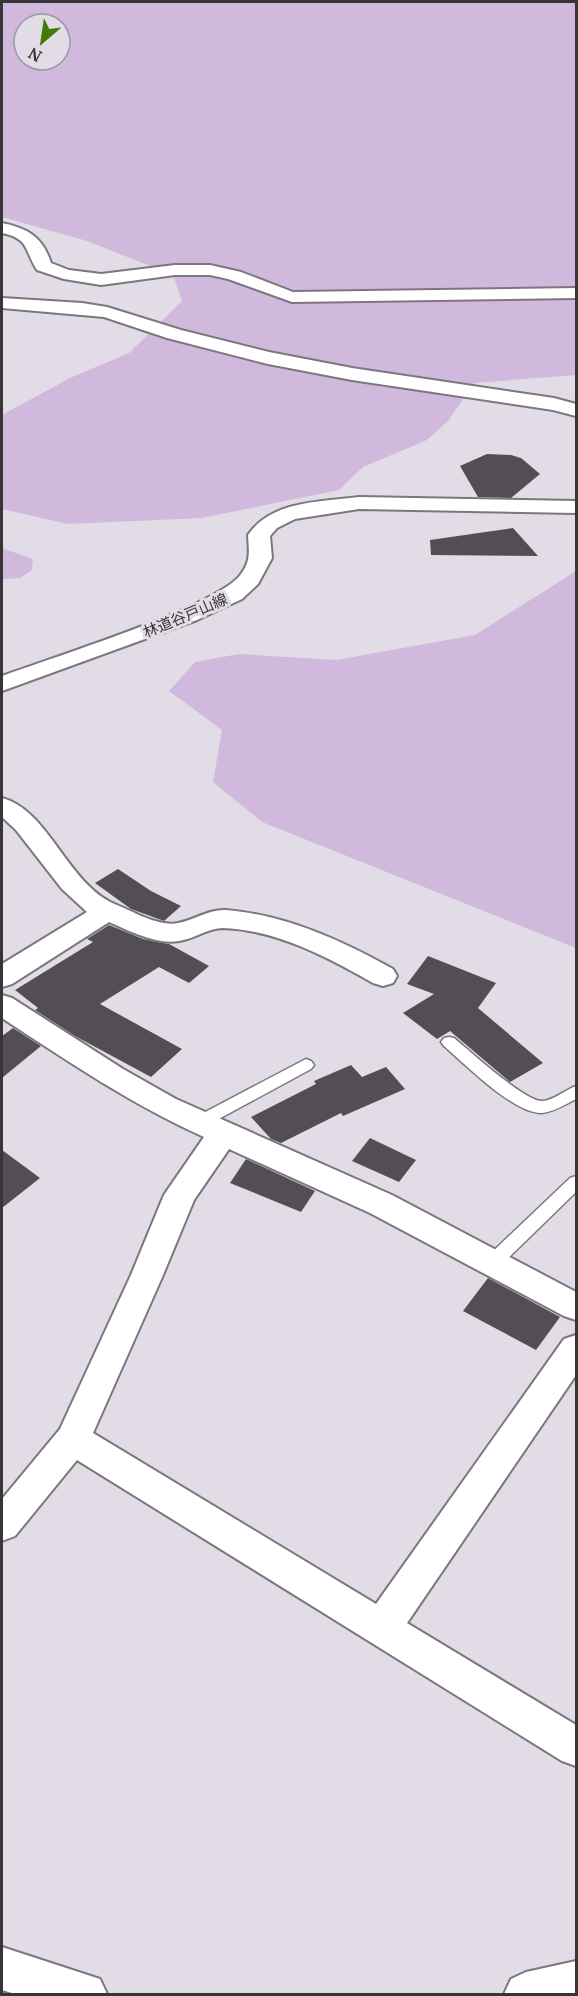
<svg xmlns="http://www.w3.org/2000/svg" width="578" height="1996" font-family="'PT Serif','Noto Sans JP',serif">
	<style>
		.green { fill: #d1b9de; fill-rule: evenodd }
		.building { fill: #534e55 }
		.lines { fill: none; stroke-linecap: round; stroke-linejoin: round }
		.service-casing { stroke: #7c777f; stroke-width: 3 }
		.minor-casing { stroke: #7c777f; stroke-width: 4 }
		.service { fill: #fff; fill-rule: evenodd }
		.minor { fill: #fff; fill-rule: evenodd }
		.labels { text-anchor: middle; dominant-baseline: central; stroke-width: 6; stroke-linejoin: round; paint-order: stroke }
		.far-street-label { font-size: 15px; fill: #383539; stroke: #e1dce5 }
	</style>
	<rect width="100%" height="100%" fill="#e1dce5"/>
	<path class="green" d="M2 2H576V375L474 383 448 421 427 440 363 467 339 490 202 518 68 524 2 509V415L70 378 129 353 182 301 173 275 87 241 2 217ZM24 24H60V60H24Z
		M2 548 33 559 32 570 20 578 2 579Z
		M576 571V948L262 822 213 782 222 730 169 691 195 662 239 654 336 660 475 635Z"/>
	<path class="building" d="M487 454 511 455 521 458 540 474 511 498 478 497 460 466Z
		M513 528 538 556 431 555 430 540Z
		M118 869 151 891 181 906 164 921 131 909 95 883Z
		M109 925 143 939 169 944 209 966 189 983 159 967 100 1004 182 1049 151 1077 75 1036 35 1010 38 1008 15 990 93 942 87 939Z
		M428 956 496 983 478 1008 543 1063 510 1082 450 1031 437 1039 403 1013 434 994 407 984Z
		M13 1028 41 1046 2 1078V1036Z
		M351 1065 362 1077 386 1067 405 1089 343 1116 341 1113 281 1143 271 1139 251 1117 316 1084 314 1081Z
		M370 1138 416 1160 399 1182 352 1161Z
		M2 1150 40 1178 2 1208Z
		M246 1159 315 1191 301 1212 230 1183Z
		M488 1278 560 1317 536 1350 463 1311Z"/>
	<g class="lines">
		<g class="service-casing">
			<path id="service" d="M449 1037 454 1038C470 1051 524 1101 542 1101 553 1101 565 1090 576 1086V1099C566 1104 554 1112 542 1113 514 1114 465 1064 444 1046L441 1042 444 1038Z
				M306 1059 311 1061 314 1065 311 1069 204 1127H192L190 1123 192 1119Z
				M576 1176V1192L499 1267 493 1269 487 1267 484 1262 487 1257 570 1178Z"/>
		</g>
		<g class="minor-casing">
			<path id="minor" d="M2 223C27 228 43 237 51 263L69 270 101 274 175 265H210L241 272 293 292 576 288V298L292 302 228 279 210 275H175L101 285 64 279 37 270C24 250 30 239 2 233Z
				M2 298 82 303 107 307 181 330 269 352 352 368 554 398 576 404V416L553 410 352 380 268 364 167 338 104 317 2 308Z
				M359 497 576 501V513L359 509 295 519 277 528 270 536 272 558 258 584 242 599 197 620 2 691V676C45 660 221 605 241 574 251 561 249 551 248 535 272 500 321 502 359 497Z
				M2 798C49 810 68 886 117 905 134 912 159 927 178 923 195 920 208 909 226 910 286 915 341 940 393 969L397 976 393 983 383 986 373 983C327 957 277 930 223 928 208 928 194 939 179 941 156 945 130 931 109 922L12 984 2 987V964L87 912 62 889 16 830 2 817Z
				M2 995 12 998 123 1069 176 1099 392 1195 576 1292V1320L564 1316 370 1213 229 1149 194 1200 163 1275 93 1433 376 1604 564 1339 576 1335V1375L407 1623 576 1725V1766L562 1761 77 1460 15 1536 2 1541V1499L60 1429 131 1275 164 1195 204 1137C131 1104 69 1062 2 1018Z
				M2 1947 100 1979 107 1994H15L2 1990Z
				M576 1961V1994H504L511 1979 526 1972Z"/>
		</g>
		<use href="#service" class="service"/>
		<use href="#minor" class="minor"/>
	</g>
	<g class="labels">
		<g class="far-street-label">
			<text transform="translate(185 615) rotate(-23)">林道谷戸山線</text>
		</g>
	</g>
	<rect width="578" height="1996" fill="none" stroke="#383539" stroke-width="6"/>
	<g transform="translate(42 42) rotate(209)"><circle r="28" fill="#e1dce5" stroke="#9d99a0" stroke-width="1.5"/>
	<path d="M0-4.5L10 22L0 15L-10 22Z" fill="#447909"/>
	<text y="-9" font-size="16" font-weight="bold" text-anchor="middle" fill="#383539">N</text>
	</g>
</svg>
